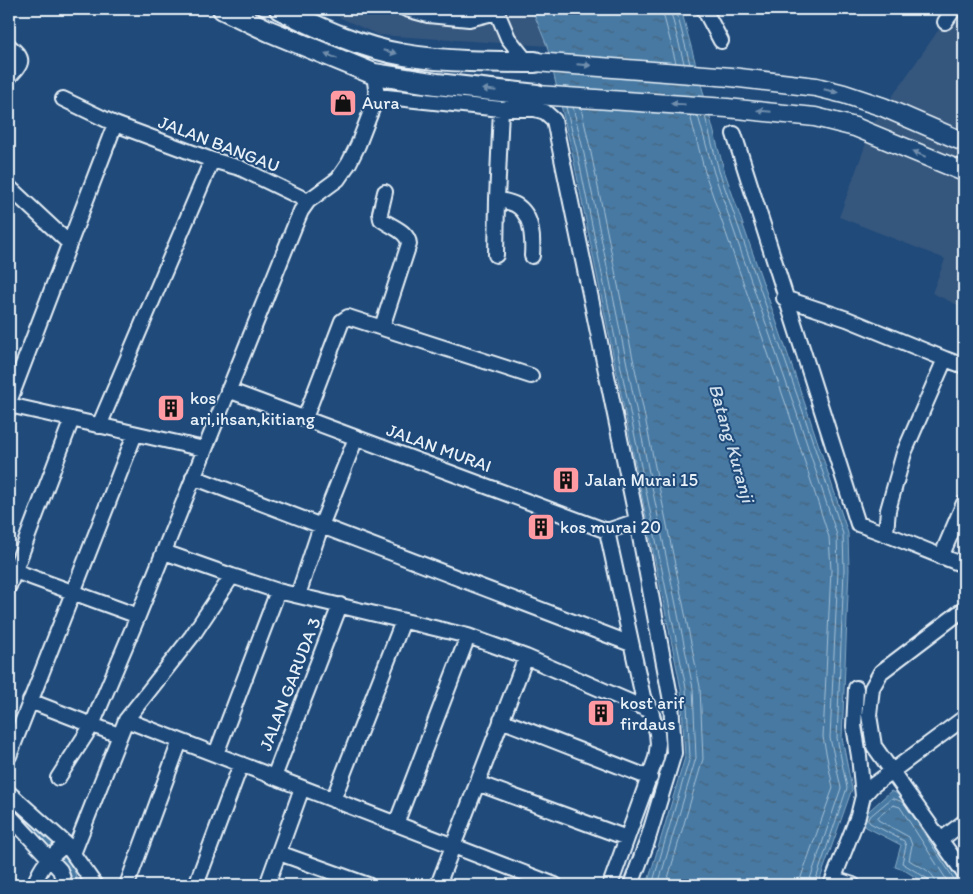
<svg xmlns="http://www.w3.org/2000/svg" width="973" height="894" font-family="Itim,sans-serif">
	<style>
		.built { fill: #34567d }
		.water { fill: url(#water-ripples); stroke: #87a9c5 }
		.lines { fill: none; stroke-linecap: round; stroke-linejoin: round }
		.shore { stroke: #a7c1d6; stroke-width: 1 }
		.minor-casing { stroke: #e8f1f8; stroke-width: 18 }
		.major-casing { stroke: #e8f1f8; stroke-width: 21 }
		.highway-casing { stroke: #e8f1f8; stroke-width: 24 }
		.minor { stroke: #1f4a7a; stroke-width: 14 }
		.major { stroke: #1f4a7a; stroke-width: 18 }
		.highway { stroke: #1f4a7a; stroke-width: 20 }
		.oneway { fill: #6f8dac }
		.labels { text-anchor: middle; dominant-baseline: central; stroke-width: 4; stroke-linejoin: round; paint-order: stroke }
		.poi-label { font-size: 18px; fill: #e8f1f8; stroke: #1f4a7a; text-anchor: start }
		.street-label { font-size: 18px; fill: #e8f1f8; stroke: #1f4a7a }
		.water-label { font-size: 19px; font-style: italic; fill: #d0dfeb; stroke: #1f4a7a }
	</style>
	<defs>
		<pattern id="water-ripples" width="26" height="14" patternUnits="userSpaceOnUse" patternTransform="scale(1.25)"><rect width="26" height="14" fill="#4679a3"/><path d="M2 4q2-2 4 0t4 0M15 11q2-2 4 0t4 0" fill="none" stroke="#46637b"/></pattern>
	</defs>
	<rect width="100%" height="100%" fill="#1f4a7a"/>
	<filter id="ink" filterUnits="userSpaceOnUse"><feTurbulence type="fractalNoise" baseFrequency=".02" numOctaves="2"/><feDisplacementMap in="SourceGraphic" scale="10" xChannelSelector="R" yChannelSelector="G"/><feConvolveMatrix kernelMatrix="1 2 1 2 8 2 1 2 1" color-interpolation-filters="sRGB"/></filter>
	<g filter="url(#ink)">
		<path class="built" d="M321 9H532L547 46 378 35Z
			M953 9H964V308L932 293 945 259 839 217 873 124Z"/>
		<path class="water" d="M532 9H681L724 170 807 410 848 533 849 570 842 738 852 789 818 885H647L685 757 681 689 572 152 547 46Z
			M891 791 907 798 963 885H925V883L904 870 895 867 901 845 866 827 861 818Z
			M9 800 52 840 74 869 78 885H66L9 812Z"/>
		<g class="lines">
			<path class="shore" d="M662 9 676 63
				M670 9 684 63
				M676 9 690 64
				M566 107 577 151 686 688 690 757 652 885
				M573 107 583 149 693 688 696 758 658 885
				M581 108 590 148 700 687 703 759 666 885
				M690 115 706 176 790 416 829 537 831 570 823 737 833 788 801 877 800 885
				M698 116 714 173 797 414 837 535 838 570 830 738 841 788 808 885
				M705 116 719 171 803 412 843 534 844 570 837 738 847 788 814 885
				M903 802 892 798 868 818V820L870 823 904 841 906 846 902 863 928 879 930 885
				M907 807 958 885
				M936 885C936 871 919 867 909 860L912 845 909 837 878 820V817L893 805 900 807 950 885"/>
			<g class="minor-casing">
				<path id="minor" d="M406 9 428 15 469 19 497 12 508 38 527 62
					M704 9 721 41
					M945 22 954 9
					M9 46C25 60 23 62 9 77
					M377 96 501 109H535L545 112 554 120 637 521 671 701 674 753 647 842 631 885
					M63 99 115 124 212 160 240 168 308 201
					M734 134 858 524C894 536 928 552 964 565
					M9 187 69 243
					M497 199C503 201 511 202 516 205 533 215 533 240 532 256
					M496 255 497 199 501 109
					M784 298 847 319 945 359
					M382 327 409 244C408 231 391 227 381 219L380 213 385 192
					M228 390 607 531 637 521
					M9 402 115 124
					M9 405 204 449
					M305 418 342 321 348 317 531 376
					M99 426 212 160
					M193 477 631 644
					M607 531 643 697 651 711 657 733 658 744 656 758 610 885
					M886 533 888 510 904 453 945 359 964 366
					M164 552 232 576 278 591 468 636 526 657 651 711
					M941 557 964 503
					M9 569 138 616
					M9 586 72 419
					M298 595 321 526 356 438
					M964 609 881 672 872 688 869 715 874 746 964 873
					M856 688 854 726 859 756 863 796
					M30 701 92 725 58 778
					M126 720 555 885
					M501 720 650 778
					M119 735 92 725 138 616 295 225 301 211 308 201 338 179 349 163 358 145 377 96 374 74
					M216 754 278 591
					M9 756 135 434
					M274 777 340 605
					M477 783 627 838
					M9 793 66 844 95 885
					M333 800 403 621
					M9 815 60 870 65 885
					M396 824 468 636
					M942 839 964 822
					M279 853 368 885
					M73 854 126 720 192 636 232 576
					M834 879 853 885
					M34 885C42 864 49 858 66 844
					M127 885 180 741
					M196 885 241 764
					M267 885 302 788
					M438 885 526 657
					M831 885 858 816 863 796 872 786 964 718"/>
			</g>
			<g class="major-casing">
				<path id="major" d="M535 62 731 77 816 87 844 94 883 107 964 142
					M537 95 727 108 815 117 855 127 964 172"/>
			</g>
			<g class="highway-casing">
				<path id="highway" d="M223 9 269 31 374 74 437 84 537 95
					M280 9C319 28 361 48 405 55 445 62 494 62 535 62"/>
			</g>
			<use href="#minor" class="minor"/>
			<use href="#major" class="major"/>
			<use href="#highway" class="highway"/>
		</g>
		<defs><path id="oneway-solid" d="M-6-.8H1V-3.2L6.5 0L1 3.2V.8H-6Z" transform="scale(1.25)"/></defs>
		<g class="oneway">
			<use href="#oneway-solid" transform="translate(390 52) rotate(13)"/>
			<use href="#oneway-solid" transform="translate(331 56) rotate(-158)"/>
			<use href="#oneway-solid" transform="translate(584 65) rotate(5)"/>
			<use href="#oneway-solid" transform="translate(489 90) rotate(-174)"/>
			<use href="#oneway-solid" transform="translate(831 91) rotate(13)"/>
			<use href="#oneway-solid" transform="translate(678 104) rotate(-176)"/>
			<use href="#oneway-solid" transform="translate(764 111) rotate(-175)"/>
			<use href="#oneway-solid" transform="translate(919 154) rotate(-157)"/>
		</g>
	</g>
	<defs>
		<g id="shop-square" transform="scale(1.4375)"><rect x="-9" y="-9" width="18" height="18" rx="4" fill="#ff9aa2" stroke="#1f4a7a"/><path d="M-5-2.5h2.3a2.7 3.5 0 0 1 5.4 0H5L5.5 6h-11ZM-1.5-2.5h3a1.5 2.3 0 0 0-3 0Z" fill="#111"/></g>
		<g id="building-square" transform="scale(1.4375)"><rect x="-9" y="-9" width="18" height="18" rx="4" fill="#ff9aa2" stroke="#1f4a7a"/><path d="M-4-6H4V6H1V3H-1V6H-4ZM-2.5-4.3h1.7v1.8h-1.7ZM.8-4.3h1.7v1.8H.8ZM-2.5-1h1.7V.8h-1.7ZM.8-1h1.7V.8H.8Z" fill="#111"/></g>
	</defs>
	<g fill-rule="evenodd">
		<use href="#shop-square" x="343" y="103"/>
		<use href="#building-square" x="171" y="408"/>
		<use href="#building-square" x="566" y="480"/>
		<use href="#building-square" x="541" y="527"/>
		<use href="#building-square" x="601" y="713"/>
	</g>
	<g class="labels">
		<g class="poi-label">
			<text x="362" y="103">Aura</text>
			<text x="190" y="398">kos<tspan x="190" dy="21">ari,ihsan,kitiang</tspan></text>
			<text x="585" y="480">Jalan Murai 15</text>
			<text x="560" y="527">kos murai 20</text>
			<text x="620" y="703">kost arif<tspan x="620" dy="21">firdaus</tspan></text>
		</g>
		<g class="street-label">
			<text transform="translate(219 144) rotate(21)">JALAN BANGAU</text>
			<text transform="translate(439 448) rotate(20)">JALAN MURAI</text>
			<text transform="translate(290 684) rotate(-69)">JALAN GARUDA 3</text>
		</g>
		<g class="water-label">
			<text transform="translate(732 443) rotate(74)">Batang Kuranji</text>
		</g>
	</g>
	<rect width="973" height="894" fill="none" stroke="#1f4a7a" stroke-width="30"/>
	<rect x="15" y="15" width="943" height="864" fill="none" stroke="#e8f1f8" stroke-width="2" filter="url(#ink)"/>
</svg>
